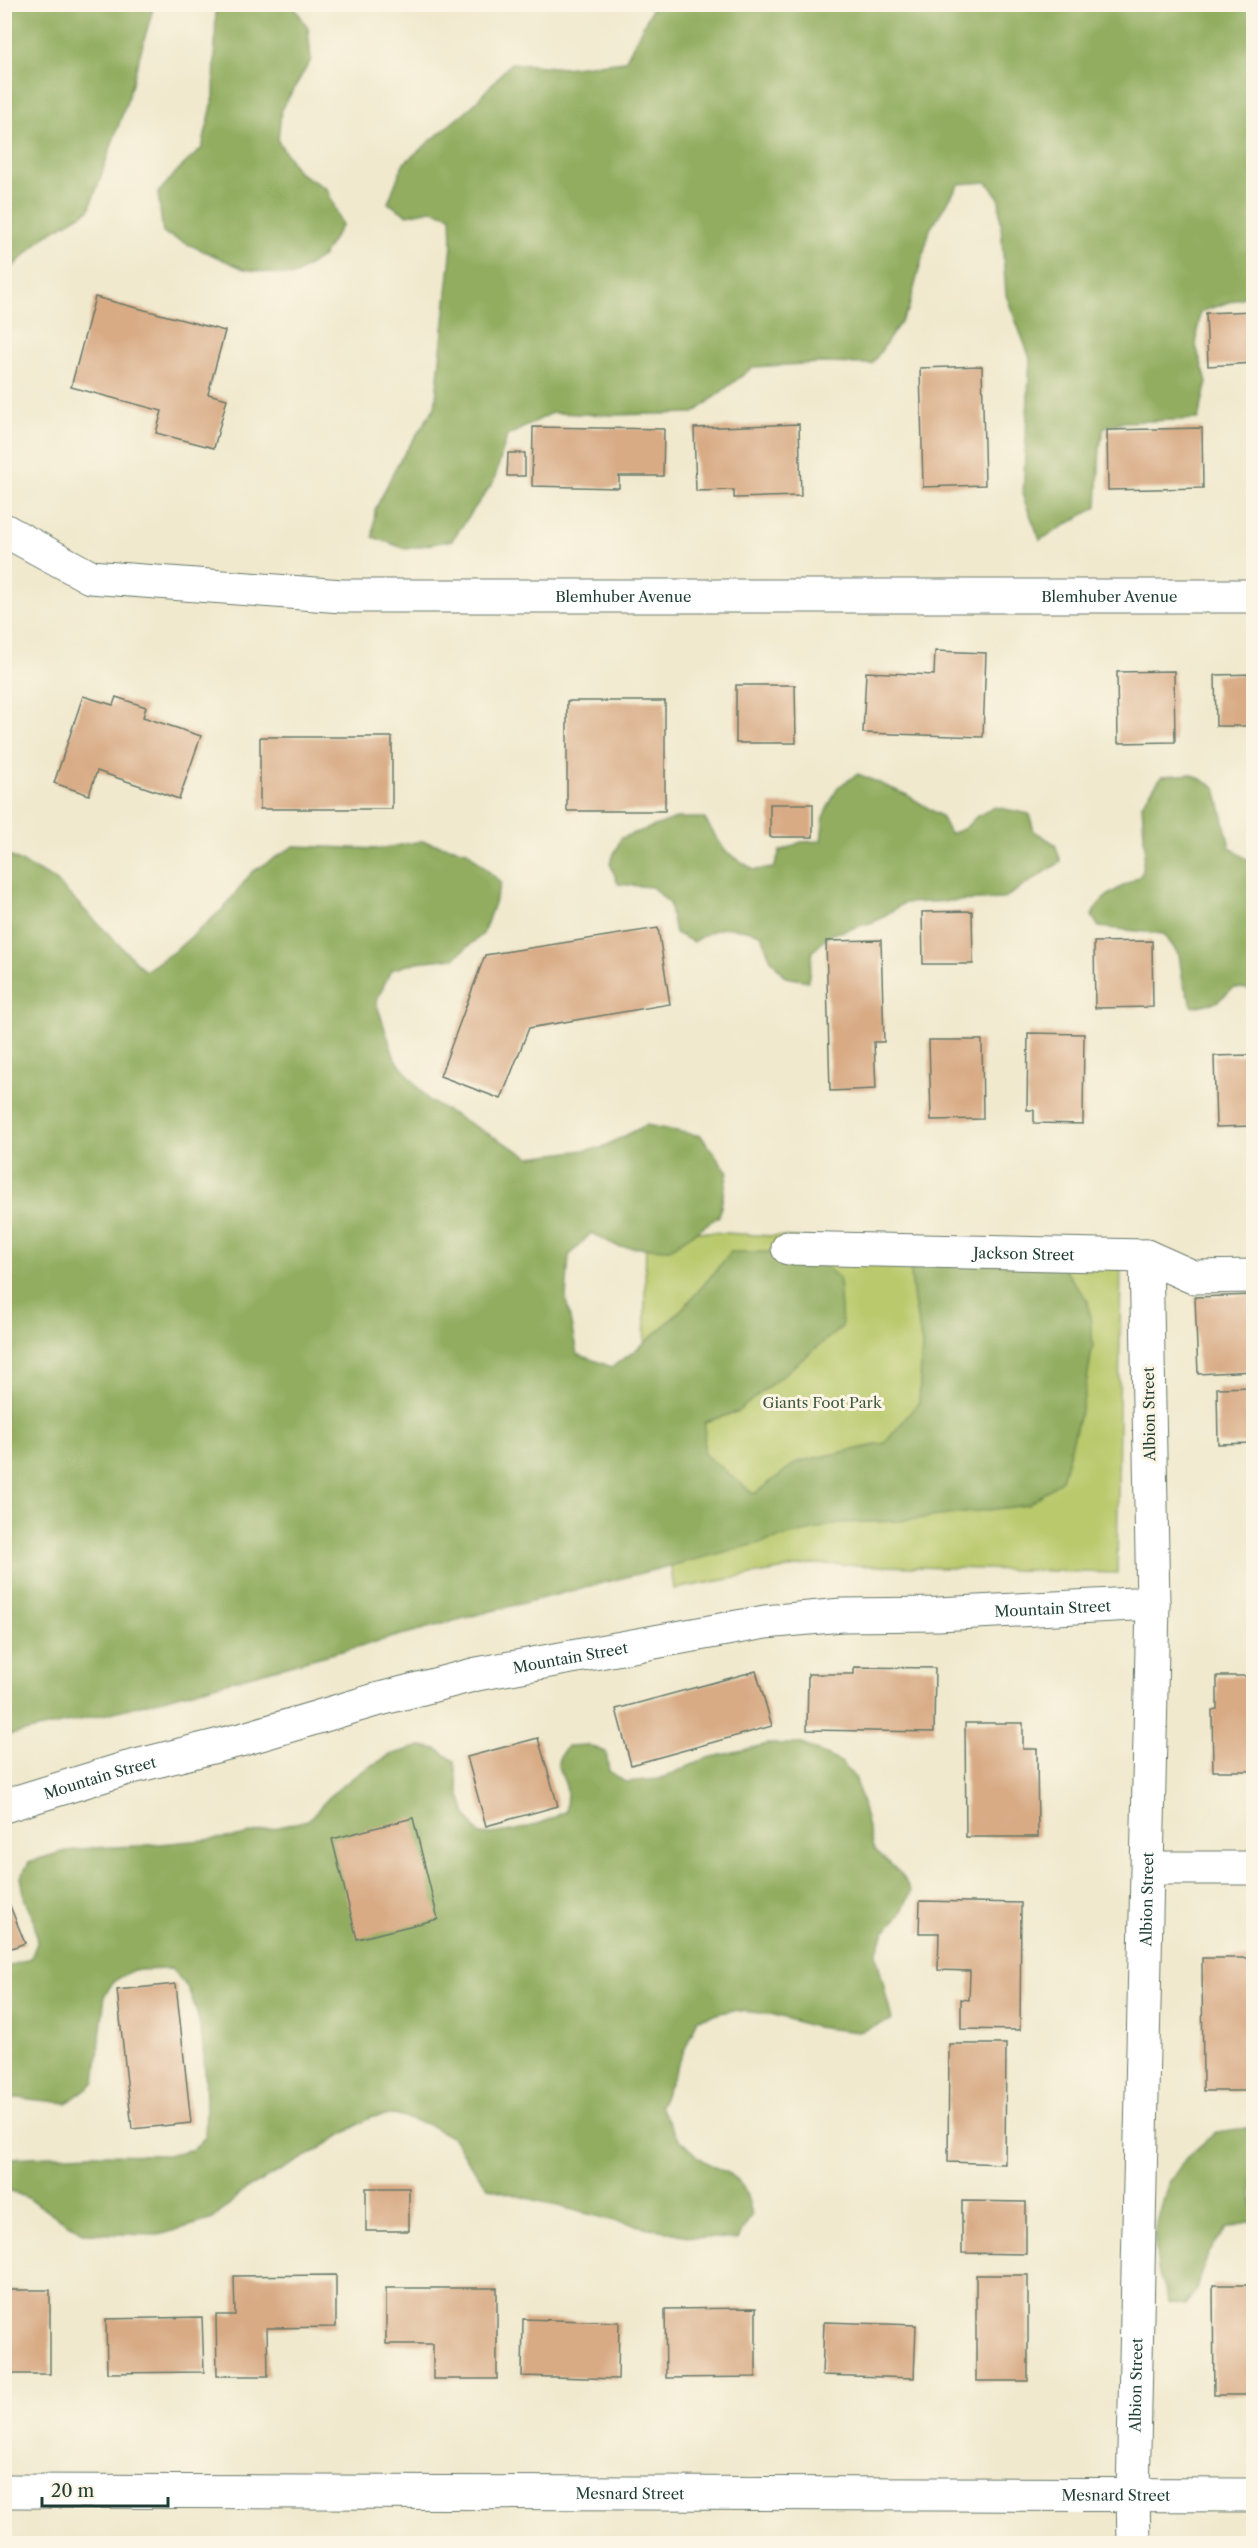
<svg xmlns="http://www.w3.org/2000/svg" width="1258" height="2548" font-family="'Libre Caslon Text',serif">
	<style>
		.green { fill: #b9c96c; stroke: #6c8350; stroke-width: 1.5 }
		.forest { fill: #92ad60; stroke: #58754a; stroke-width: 1.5 }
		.building { fill: #d8ab85 }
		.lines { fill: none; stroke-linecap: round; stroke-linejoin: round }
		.minor-casing { stroke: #68796a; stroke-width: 35 }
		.minor { stroke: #fff; stroke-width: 33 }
		.labels { text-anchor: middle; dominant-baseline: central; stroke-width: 6; stroke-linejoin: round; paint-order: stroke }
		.street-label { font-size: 15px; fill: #1f3d34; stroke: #fcf5e5 }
		.park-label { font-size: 15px; fill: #3e593f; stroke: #fcf5e5 }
	</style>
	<rect width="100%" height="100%" fill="#fcf5e5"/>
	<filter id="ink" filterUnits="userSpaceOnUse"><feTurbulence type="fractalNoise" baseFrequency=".0167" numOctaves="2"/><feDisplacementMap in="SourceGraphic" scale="12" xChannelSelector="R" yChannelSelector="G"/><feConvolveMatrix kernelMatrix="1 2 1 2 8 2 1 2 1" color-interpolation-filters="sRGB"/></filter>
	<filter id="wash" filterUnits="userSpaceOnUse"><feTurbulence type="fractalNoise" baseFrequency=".008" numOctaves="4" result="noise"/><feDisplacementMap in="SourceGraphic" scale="24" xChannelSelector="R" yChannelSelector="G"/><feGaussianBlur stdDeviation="1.35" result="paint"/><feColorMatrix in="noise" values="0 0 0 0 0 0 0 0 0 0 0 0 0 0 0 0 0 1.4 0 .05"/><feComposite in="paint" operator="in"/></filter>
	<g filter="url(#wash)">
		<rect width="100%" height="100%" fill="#f0e9ce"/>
		<path class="green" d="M646 1228 1121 1258 1117 1573 812 1564 674 1589 644 1370Z"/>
		<path class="forest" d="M5 4 154 5 127 101 89 210 45 236 5 274Z
			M216 5H293L308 28 311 60 281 110 278 141 298 172 327 189 342 225 322 257 293 276 244 269 163 233 158 193 178 170 202 148 214 97Z
			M654 5H1253V294L1200 312 1196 346 1207 382 1198 419 1122 422 1104 427 1100 446 1097 507 1040 540 1023 497 1030 358 1006 295 999 198 987 182 959 184 930 229 908 311 872 364 820 363 753 367 694 413 615 415 552 413 507 436 494 481 452 540 406 549 373 537 375 510 398 463 435 407 452 245 451 216 432 210 407 215 388 203 403 164 472 106 511 63 564 68 625 61Z
			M858 774 907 795 941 816 950 834 965 828 977 816 995 807 1029 814 1034 831 1055 844 1061 862 1003 899 904 903 876 921 830 935 813 951 808 981 785 977 770 958 761 934C731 925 720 924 693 942L675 933 669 903 652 887 618 884 610 863 621 838 677 818H704L725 851 754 870 774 868 780 851 801 842 821 841 824 815 838 787Z
			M1192 774 1216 788 1230 847 1246 859 1254 858 1253 989 1233 988 1217 1002 1193 1007 1183 983 1179 955 1164 934 1099 927 1092 916C1100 894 1123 888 1141 875L1145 849 1142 804 1162 776Z
			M422 841 467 851 501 883 483 934 454 958 417 962 391 970 376 1002 395 1059 429 1101 530 1157 601 1148 646 1125 701 1136 728 1172 719 1216 670 1249 619 1247 591 1233 569 1256 566 1299 577 1354 612 1367C662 1334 694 1298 731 1252H809L839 1278 842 1327 737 1412 705 1422 704 1454 754 1494 797 1462 885 1443 919 1402 922 1344 914 1302 909 1257 1053 1254 1088 1301 1093 1344 1083 1403 1062 1480 1028 1505 899 1521 839 1523 476 1615 107 1714 5 1736 4 853 54 879 145 971 176 950 224 908 252 872 294 846 379 849Z
			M768 1744H802L841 1762 856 1779 873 1848 902 1875 911 1892 900 1915 884 1932 876 1954 892 2020 859 2032 815 2027 771 2014 732 2010 698 2019 660 2106C671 2128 679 2142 699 2157 731 2181 741 2166 752 2214L738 2239 694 2237 615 2221 489 2188 468 2162 453 2138 427 2124 394 2115 372 2116 309 2155 246 2189 213 2219 159 2235 82 2233 28 2198 5 2189 4 2155 11 2158 91 2154 167 2155 194 2149 205 2137C207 2097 207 2020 186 1986 182 1980 176 1974 171 1969L133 1970 114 1981 105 1994 95 2082 67 2103 19 2098 5 2099V1968L31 1958 37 1943 34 1920 25 1901 21 1877 29 1862 62 1852 91 1848 138 1846 237 1837 308 1820 332 1794 359 1773 390 1755 421 1746 437 1749 454 1761C458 1790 461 1812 480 1835 511 1832 540 1827 566 1811 566 1804 567 1797 567 1791 564 1769 548 1770 567 1746L588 1745 606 1752 609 1771 625 1782 659 1779 708 1758Z
			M1253 2127V2220L1226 2229 1208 2253 1197 2289 1185 2305 1169 2302 1158 2272 1154 2233 1168 2184 1186 2158 1216 2132Z"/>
		<g id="blocks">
			<path class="building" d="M95 297 225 331 208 394 227 399 214 448 156 433 162 411 71 387Z
				M1254 311V363L1208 366 1206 313Z
				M982 366 985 485 923 487 920 368Z
				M799 424 801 496 734 498V490L696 491 694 428Z
				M533 427 664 429 663 476H619V488L532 486Z
				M1202 428 1203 488 1108 490 1107 430Z
				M508 453H525V476H507Z
				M935 651 986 653 983 737 863 733 866 672 934 675Z
				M1174 671 1175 742 1118 743 1117 672Z
				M1254 674V739H1249V726H1216L1215 675Z
				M736 685H795L796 743H736Z
				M83 696 113 705 116 697 146 707 143 717 201 736 179 799 97 771 89 795 54 783Z
				M567 701H665V811H567Z
				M260 737H392V809H260Z
				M770 804H813V837H770Z
				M972 911 973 964H923L922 912Z
				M658 928 670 1004 529 1028 501 1099 440 1076 485 955Z
				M881 940 884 1042H874L876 1089 830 1091 826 941Z
				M1152 941 1153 1007 1095 1008 1094 942Z
				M1028 1033 1084 1034 1083 1124 1034 1123V1110H1027Z
				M929 1040H982L983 1119 931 1120Z
				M1249 1055V1061H1254V1126L1216 1127 1214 1056Z
				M1254 1295V1371L1198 1374 1195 1297Z
				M1254 1387V1443L1218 1444 1217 1388Z
				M854 1667 935 1668 934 1732 807 1730 808 1674H854Z
				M756 1671 772 1726 631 1765 616 1709Z
				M1217 1676H1254V1771H1213L1212 1710 1217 1709Z
				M965 1723H1023V1749H1037L1038 1837H966Z
				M538 1738 558 1806 486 1826 467 1757Z
				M413 1818 438 1919 357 1939 332 1839Z
				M4 1891 25 1943 4 1951Z
				M920 1901 1021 1903 1020 2030 961 2029V1999L969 2000 970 1971 938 1970 939 1933H919Z
				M1202 1958H1254V2091H1203Z
				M176 1984 191 2123 132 2129 117 1990Z
				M949 2044H1006L1005 2164 948 2162Z
				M366 2188H409V2231H366Z
				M962 2201 1026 2202V2254L962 2253Z
				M336 2275V2327L267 2328 268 2376H217L216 2315H235L234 2276Z
				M976 2275H1028V2381H976Z
				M1213 2285H1254V2395H1214Z
				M386 2288H497V2379H433V2344H386Z
				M4 2290H50V2374H4Z
				M756 2308V2377L666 2378 665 2309Z
				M202 2317 204 2372 107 2373 106 2319Z
				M523 2319 619 2322 618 2379 522 2376Z
				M824 2322 916 2325 914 2378 822 2375Z"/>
		</g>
	</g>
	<g filter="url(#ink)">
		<use href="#blocks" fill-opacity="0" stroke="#68796a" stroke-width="1.5"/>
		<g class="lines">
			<g class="minor-casing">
				<g id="minor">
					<path id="s1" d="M4 530 90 577 342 596H1254"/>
					<path id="s2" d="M788 1248 1146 1256 1193 1277 1254 1276"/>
					<path id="s3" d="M4 1806 124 1769 244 1739 372 1701 477 1674 765 1622 842 1615 938 1614 1153 1603"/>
					<path d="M1148 1868H1254"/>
					<path id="s4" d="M4 2491 1254 2495"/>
					<path id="s5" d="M1134 2544 1133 2494 1153 1603 1146 1256"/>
				</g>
			</g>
			<use href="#minor" class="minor"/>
		</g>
	</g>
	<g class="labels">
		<g class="street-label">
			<text stroke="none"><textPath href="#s1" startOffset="632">Blemhuber Avenue</textPath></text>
			<text stroke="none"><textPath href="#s1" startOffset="1118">Blemhuber Avenue</textPath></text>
			<text stroke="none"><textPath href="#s2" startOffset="236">Jackson Street</textPath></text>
			<text transform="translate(1149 1414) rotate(-91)">Albion Street</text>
			<text stroke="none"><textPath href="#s3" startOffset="1072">Mountain Street</textPath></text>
			<text stroke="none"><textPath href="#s3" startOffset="586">Mountain Street</textPath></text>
			<text stroke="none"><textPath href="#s3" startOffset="100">Mountain Street</textPath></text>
			<text stroke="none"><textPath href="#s5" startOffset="645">Albion Street</textPath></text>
			<text stroke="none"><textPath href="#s5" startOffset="159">Albion Street</textPath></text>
			<text stroke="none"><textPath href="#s4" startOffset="626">Mesnard Street</textPath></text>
			<text stroke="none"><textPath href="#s4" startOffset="1112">Mesnard Street</textPath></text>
		</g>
		<g class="park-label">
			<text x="822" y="1402">Giants Foot Park</text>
		</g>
	</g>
	<rect width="1258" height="2548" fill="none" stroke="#fcf5e5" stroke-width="24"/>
	<path d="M42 2497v9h126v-9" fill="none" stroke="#1f3d34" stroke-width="3"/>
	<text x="51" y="2497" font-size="18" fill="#1f3d34" stroke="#fcf5e5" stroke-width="4.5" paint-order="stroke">20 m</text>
</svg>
